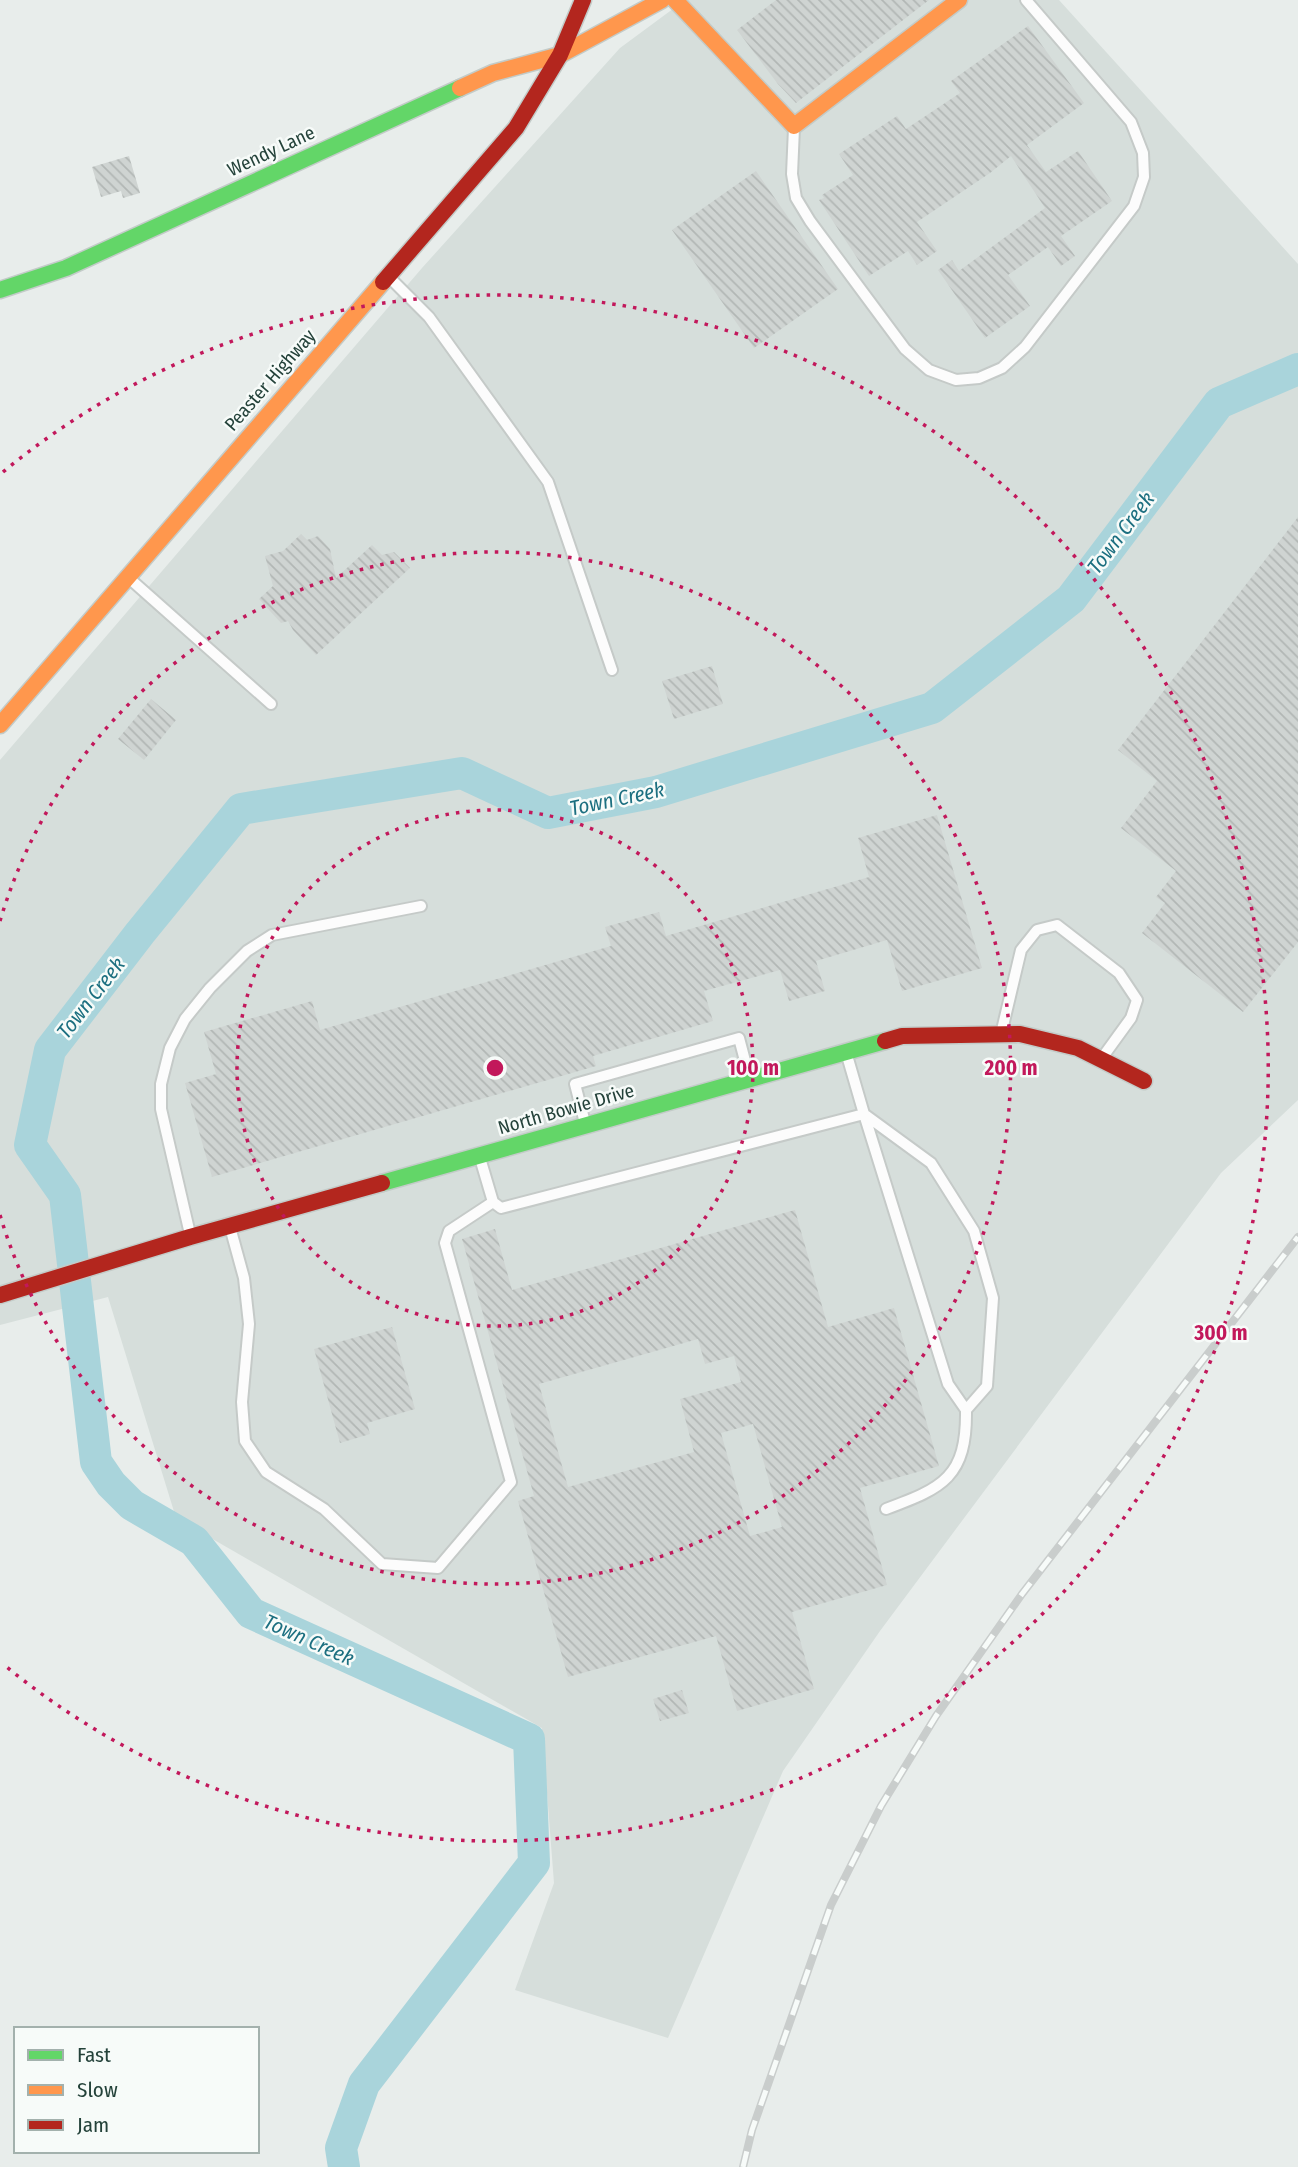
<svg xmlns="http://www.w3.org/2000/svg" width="1298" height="2167" font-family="'Fira Sans Condensed',sans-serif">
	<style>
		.built { fill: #d6dedb }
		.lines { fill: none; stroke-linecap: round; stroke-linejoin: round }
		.river { stroke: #a9d4db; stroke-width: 32 }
		.building { fill: url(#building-back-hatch); fill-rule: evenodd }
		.lane-casing { stroke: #c5cac8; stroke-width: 14 }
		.fast-casing { stroke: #c3cbc8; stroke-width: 19 }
		.slow-casing { stroke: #c3cbc8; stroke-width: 19 }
		.jam-casing { stroke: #c3cbc8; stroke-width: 19 }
		.lane { stroke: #fcfcfc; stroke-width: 10 }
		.fast { stroke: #63d668; stroke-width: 16 }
		.slow { stroke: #ff974d; stroke-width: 16 }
		.jam { stroke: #b3261e; stroke-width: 16 }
		.rail-casing { stroke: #c9cdcc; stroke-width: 8 }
		.rail { stroke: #f7fbf9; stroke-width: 5; stroke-dasharray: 16; stroke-linecap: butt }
		.ring { fill: none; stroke: #c2185b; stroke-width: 3.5; stroke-dasharray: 3.5 7 }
		.labels { text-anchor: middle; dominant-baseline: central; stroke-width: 5; stroke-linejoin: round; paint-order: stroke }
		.street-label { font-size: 19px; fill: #24423a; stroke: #f7fbf9 }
		.water-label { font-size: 21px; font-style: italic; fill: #1c6f80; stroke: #f7fbf9 }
		.centre { fill: #c2185b; stroke: #f7fbf9; stroke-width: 3.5 }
		.ring-label { font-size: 21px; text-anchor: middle; font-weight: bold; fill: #c2185b; stroke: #f7fbf9; stroke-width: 5; stroke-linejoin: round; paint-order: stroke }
	</style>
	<defs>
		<pattern id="building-back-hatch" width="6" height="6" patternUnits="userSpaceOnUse" patternTransform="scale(1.75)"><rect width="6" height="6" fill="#cfd4d2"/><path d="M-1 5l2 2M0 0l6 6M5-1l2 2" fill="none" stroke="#b2b7b5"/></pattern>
	</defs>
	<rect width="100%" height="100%" fill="#e8edeb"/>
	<path class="built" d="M685 0H1059L1298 264V1100L1221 1173 880 1631 783 1771 668 2038 515 1990 554 1883 542 1728 176 1518 108 1297 0 1325V760L422 268 620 48Z"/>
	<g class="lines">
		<path class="river" d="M344 2167 341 2148 364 2084 534 1863 529 1739 251 1613 194 1541 132 1505 111 1484 96 1462 65 1195 30 1145 50 1050 140 933 241 809 462 773 548 813 656 792 932 708 1071 599 1219 403 1298 369"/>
	</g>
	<path class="building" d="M776 0H929L796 103 778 84 737 30Z
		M1028 26 1084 103 1027 145 1046 172 1078 151 1112 201 1061 236 1075 256 1061 266 1048 247 1008 275 1030 306 985 338 938 270 952 260 959 271 1045 208 1011 156 990 173 917 222 937 251 917 265 908 251 869 276 819 200 824 198 822 195 853 175 839 154 897 116 906 129 960 93 951 81Z
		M129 156 140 193 123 198 121 191 101 197 92 167Z
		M756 171 838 289 754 348 672 230Z
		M1298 517V942L1243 1012 1142 933 1165 903 1156 897 1176 871 1121 828 1157 781 1118 750Z
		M301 534 307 540 318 536 330 549 336 578 372 545 382 555 394 552 410 568 316 655 293 630 288 621 281 623 259 599 273 586 265 556 283 551Z
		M712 666 723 704 674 719 662 681Z
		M151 699 176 720 144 760 118 739Z
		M937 815 982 968 902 991 887 940 816 961 825 991 789 1001 780 970 704 991 713 1021 593 1056 596 1066 212 1177 185 1083 216 1074 204 1032 312 1001 320 1030 611 946 605 927 659 912 666 936 869 877 858 838Z
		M795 1210 828 1327 894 1308 939 1466 860 1488 887 1585 792 1612 814 1689 737 1711 716 1636 568 1677 518 1501 534 1496 462 1239 495 1229 512 1290ZM698 1339 705 1364 734 1356 741 1382 680 1399 694 1452 568 1487 539 1384ZM753 1424 782 1527 750 1536 721 1433Z
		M392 1327 415 1409 367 1423 370 1434 340 1443 314 1349Z
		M682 1690 689 1713 660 1721 653 1699Z"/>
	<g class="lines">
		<g class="lane-casing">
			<path id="lane" d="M794 128 792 174 796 198 810 221 905 349 929 370 956 380 979 378 1002 368 1025 347 1134 206 1144 177 1143 153 1131 122 1026 0
				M390 278 429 317 548 482 612 670
				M130 579 271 704
				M1002 1030 1021 950 1037 930 1057 925 1119 973 1137 1000 1131 1018 1102 1058
				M585 1123 575 1084 739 1038 749 1076
				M480 1158 493 1202 501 1208 864 1114 948 1384 966 1410 987 1386 993 1298 974 1231 931 1163 864 1114 846 1052
				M230 1227 244 1278 249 1324 242 1402 245 1441 266 1472 324 1509 382 1564 438 1568 511 1482 445 1243 449 1231 493 1202
				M190 1234 161 1109V1084L170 1048 185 1019 210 988 247 951 272 935 421 906
				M886 1509C943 1488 967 1477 966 1410"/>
		</g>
		<g class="fast-casing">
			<path id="fast" d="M0 290 66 268 460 88
				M382 1183 885 1041"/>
		</g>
		<g class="slow-casing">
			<path id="slow" d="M675 0 794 126 959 0
				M460 88 493 73 560 55 662 0
				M0 725 383 282"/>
		</g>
		<g class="jam-casing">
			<path id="jam" d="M383 282 516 128 560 55 583 0
				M885 1041 902 1036 1020 1034 1078 1048 1144 1081
				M0 1295 190 1237 382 1183"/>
		</g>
		<use href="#lane" class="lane"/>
		<use href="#fast" class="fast"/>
		<use href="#slow" class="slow"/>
		<use href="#jam" class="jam"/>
		<g class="rail-casing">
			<path id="rail" d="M743 2167 752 2130 831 1905 881 1806 936 1716 1022 1594 1298 1237"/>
		</g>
		<use href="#rail" class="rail"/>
	</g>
	<g class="ring">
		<circle cx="495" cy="1068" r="258"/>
		<path d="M0 921A516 516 0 1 1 0 1215"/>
		<path d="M3 472A773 773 0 1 1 3 1664"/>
	</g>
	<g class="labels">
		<g class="street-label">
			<text transform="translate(271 151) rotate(-25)">Wendy Lane</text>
			<text transform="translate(270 380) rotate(-49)">Peaster Highway</text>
			<text transform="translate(566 1109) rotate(-16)">North Bowie Drive</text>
		</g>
		<g class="water-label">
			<text transform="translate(1121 533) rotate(-53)">Town Creek</text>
			<text transform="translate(617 799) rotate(-12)">Town Creek</text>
			<text transform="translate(91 998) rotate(-52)">Town Creek</text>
			<text transform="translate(309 1640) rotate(24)">Town Creek</text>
		</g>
	</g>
	<circle cx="495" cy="1068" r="10" class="centre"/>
	<g class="ring-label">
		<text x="753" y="1075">100 m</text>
		<text x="1011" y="1075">200 m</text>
		<text x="1221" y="1340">300 m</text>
	</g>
	<rect x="14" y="2027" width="245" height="126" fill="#f7fbf9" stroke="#a3b1ad" stroke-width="2"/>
	<rect x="28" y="2050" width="35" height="10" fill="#63d668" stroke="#a3b1ad" stroke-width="2"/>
	<text x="77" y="2062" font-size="21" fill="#24423a">Fast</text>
	<rect x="28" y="2085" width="35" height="10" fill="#ff974d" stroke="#a3b1ad" stroke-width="2"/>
	<text x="77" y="2097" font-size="21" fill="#24423a">Slow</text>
	<rect x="28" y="2120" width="35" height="10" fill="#b3261e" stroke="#a3b1ad" stroke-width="2"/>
	<text x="77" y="2132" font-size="21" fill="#24423a">Jam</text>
</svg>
